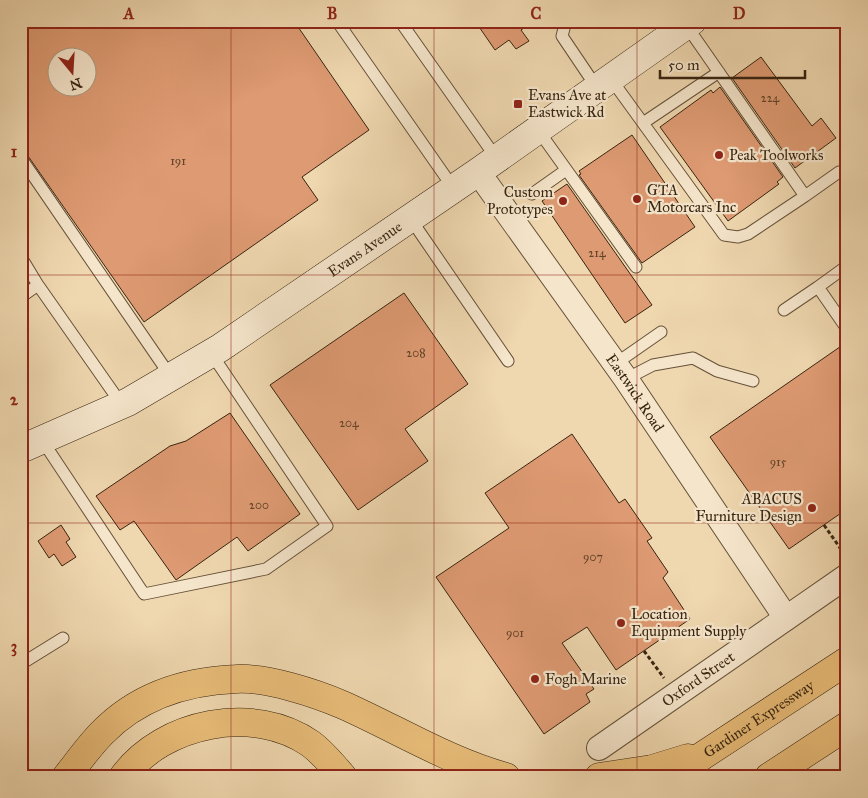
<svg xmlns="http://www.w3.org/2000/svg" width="868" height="798" font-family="'IM FELL Great Primer',serif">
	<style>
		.building { fill: #de9a72; stroke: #372410; fill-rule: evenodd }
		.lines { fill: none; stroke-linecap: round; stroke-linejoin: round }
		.lane-casing { stroke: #655138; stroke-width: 13 }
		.street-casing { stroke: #655138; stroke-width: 26 }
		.secondary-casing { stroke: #372410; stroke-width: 29 }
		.highway-casing { stroke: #372410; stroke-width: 29 }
		.path { stroke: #372410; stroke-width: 3; stroke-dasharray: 4 2.5; stroke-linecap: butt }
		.lane { stroke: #f5e5cb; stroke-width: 11 }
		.street { stroke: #f5e5cb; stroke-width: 24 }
		.secondary { stroke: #f5e5cb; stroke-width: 28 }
		.highway { stroke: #e8bc78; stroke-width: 28 }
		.grid { fill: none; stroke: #8f2418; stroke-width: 1; stroke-opacity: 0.55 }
		.poi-dot { fill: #8f2418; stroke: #f5e5cb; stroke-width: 2 }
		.labels { text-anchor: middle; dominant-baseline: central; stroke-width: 4.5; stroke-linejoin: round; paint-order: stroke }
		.number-label { font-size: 12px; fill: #614228 }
		.poi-label { font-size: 15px; fill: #372410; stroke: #f5e5cb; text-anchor: start }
		.street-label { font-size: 15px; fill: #372410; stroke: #f5e5cb }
		.neatline { fill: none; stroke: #8f2418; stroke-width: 2 }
		.grid-label { font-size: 16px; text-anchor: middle; font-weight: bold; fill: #8f2418 }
	</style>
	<rect width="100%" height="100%" fill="#efd7af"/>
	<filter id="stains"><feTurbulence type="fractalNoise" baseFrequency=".004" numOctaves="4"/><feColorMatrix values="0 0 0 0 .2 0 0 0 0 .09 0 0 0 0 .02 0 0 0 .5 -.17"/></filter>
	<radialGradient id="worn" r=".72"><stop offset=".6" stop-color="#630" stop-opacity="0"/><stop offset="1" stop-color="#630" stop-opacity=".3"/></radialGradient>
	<path class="building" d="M21 21H294L369 130 302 177 318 200 144 322 21 146ZM58 58H88V88H58Z
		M475 21H534L521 30 529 41 516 49 509 40 495 50Z
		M761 57 812 126 821 118 836 138 795 168 732 78Z
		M720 87 783 177 777 182 779 184 728 221 660 127 711 90 713 93Z
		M632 135 695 227 642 263 579 175 581 174 579 171Z
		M567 184 652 305 625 323 542 201Z
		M404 293 468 384 405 429 428 461 358 510 270 385Z
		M847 342V509L789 549 710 437Z
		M230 413 300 514 248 551 237 537 176 580 134 521 120 530 96 496 170 446 186 441Z
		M572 434 619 503 625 499 652 538 647 541 668 572 663 578 690 619 616 670 587 627 562 643 594 689 586 694 590 702 544 734 436 577 509 528 485 493Z
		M61 525 70 539 66 542 76 557 62 566 54 554 49 558 38 541Z"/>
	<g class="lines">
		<g class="lane-casing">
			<path id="lane" d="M337 21 454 189
				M400 21 497 159
				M566 21 562 36 597 88
				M611 79 724 235 738 237 748 234 805 196 686 25
				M643 123 719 72
				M538 130 636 267
				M21 158 171 377
				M532 194 566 170
				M805 196 839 172
				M410 218 508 361
				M21 257 38 285
				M818 287 847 266
				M21 297 38 285 122 405
				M784 310 818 287 847 329
				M615 364 661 332
				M626 379 653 365 693 358 717 371 753 381
				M42 440 144 594 266 569 327 526 211 353
				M21 664 63 638"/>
		</g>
		<g class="street-casing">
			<g id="street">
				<path id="s1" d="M478 172 626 379 786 618"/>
				<path id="s2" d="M599 748 847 576"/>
			</g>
		</g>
		<g class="secondary-casing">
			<g id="secondary">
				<path id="s3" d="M21 449 128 402 220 348 478 172 692 21"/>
			</g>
		</g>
		<g class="highway-casing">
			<g id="highway">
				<path d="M66 777C78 762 89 746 102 733 138 696 186 681 236 679 266 677 315 693 343 705 397 729 448 761 506 777"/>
				<path d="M123 777C163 722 254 704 311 744 323 753 333 765 343 777"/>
				<path d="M599 777 652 769 688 758"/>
				<path id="s4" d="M670 777 847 661"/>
				<path d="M769 777 847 726"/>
			</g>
		</g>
		<path class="path" d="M824 525 845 555
			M644 651 664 678"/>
		<use href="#lane" class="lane"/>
		<use href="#street" class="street"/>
		<use href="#secondary" class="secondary"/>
		<use href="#highway" class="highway"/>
	</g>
	<path class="grid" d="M231 21V777M434 21V777M637 21V777M21 275H847M21 523H847"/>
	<g class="poi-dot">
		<rect x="513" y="99" width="10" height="10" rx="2.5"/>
		<circle cx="719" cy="155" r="5"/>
		<circle cx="637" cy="199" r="5"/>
		<circle cx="563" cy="201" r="5"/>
		<circle cx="812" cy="508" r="5"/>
		<circle cx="621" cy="623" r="5"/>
		<circle cx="535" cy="679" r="5"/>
	</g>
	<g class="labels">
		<g class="number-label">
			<text x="770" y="98">224</text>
			<text x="178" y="161">191</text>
			<text x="597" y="253">214</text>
			<text x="416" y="353">208</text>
			<text x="349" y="423">204</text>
			<text x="778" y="462">915</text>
			<text x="259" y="505">200</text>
			<text x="593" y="557">907</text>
			<text x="515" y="633">901</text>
		</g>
		<g class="poi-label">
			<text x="528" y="95">Evans Ave at<tspan x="528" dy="17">Eastwick Rd</tspan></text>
			<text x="729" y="155">Peak Toolworks</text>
			<text x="647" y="190">GTA<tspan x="647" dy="17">Motorcars Inc</tspan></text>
			<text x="553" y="192" text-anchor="end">Custom<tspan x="553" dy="17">Prototypes</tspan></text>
			<text x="802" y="499" text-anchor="end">ABACUS<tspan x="802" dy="17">Furniture Design</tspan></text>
			<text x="631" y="614">Location<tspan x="631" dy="17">Equipment Supply</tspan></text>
			<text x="545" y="679">Fogh Marine</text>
		</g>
		<g class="street-label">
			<text stroke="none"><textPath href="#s3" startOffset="399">Evans Avenue</textPath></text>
			<text stroke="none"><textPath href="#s1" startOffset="271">Eastwick Road</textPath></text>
			<text stroke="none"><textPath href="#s2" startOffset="121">Oxford Street</textPath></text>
			<text stroke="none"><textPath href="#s4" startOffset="106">Gardiner Expressway</textPath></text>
		</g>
	</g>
	<rect width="868" height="798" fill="none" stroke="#efd7af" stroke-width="55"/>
	<g transform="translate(72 72) rotate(162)"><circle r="24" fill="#f5e5cb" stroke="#a99880"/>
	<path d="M0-4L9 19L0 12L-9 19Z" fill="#8f2418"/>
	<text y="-8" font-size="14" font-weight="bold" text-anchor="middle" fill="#372410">N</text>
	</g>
	<path d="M660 70v8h145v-8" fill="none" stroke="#372410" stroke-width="2.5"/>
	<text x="668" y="70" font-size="15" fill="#372410" stroke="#f5e5cb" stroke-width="4" paint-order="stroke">50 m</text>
	<rect x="28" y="28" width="812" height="742" class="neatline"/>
	<g class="grid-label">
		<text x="129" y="19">A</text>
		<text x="332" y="19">B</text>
		<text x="536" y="19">C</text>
		<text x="739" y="19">D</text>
		<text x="14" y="157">1</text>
		<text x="14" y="405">2</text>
		<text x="14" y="652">3</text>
	</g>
	<rect width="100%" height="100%" filter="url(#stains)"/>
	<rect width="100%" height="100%" fill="url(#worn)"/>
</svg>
